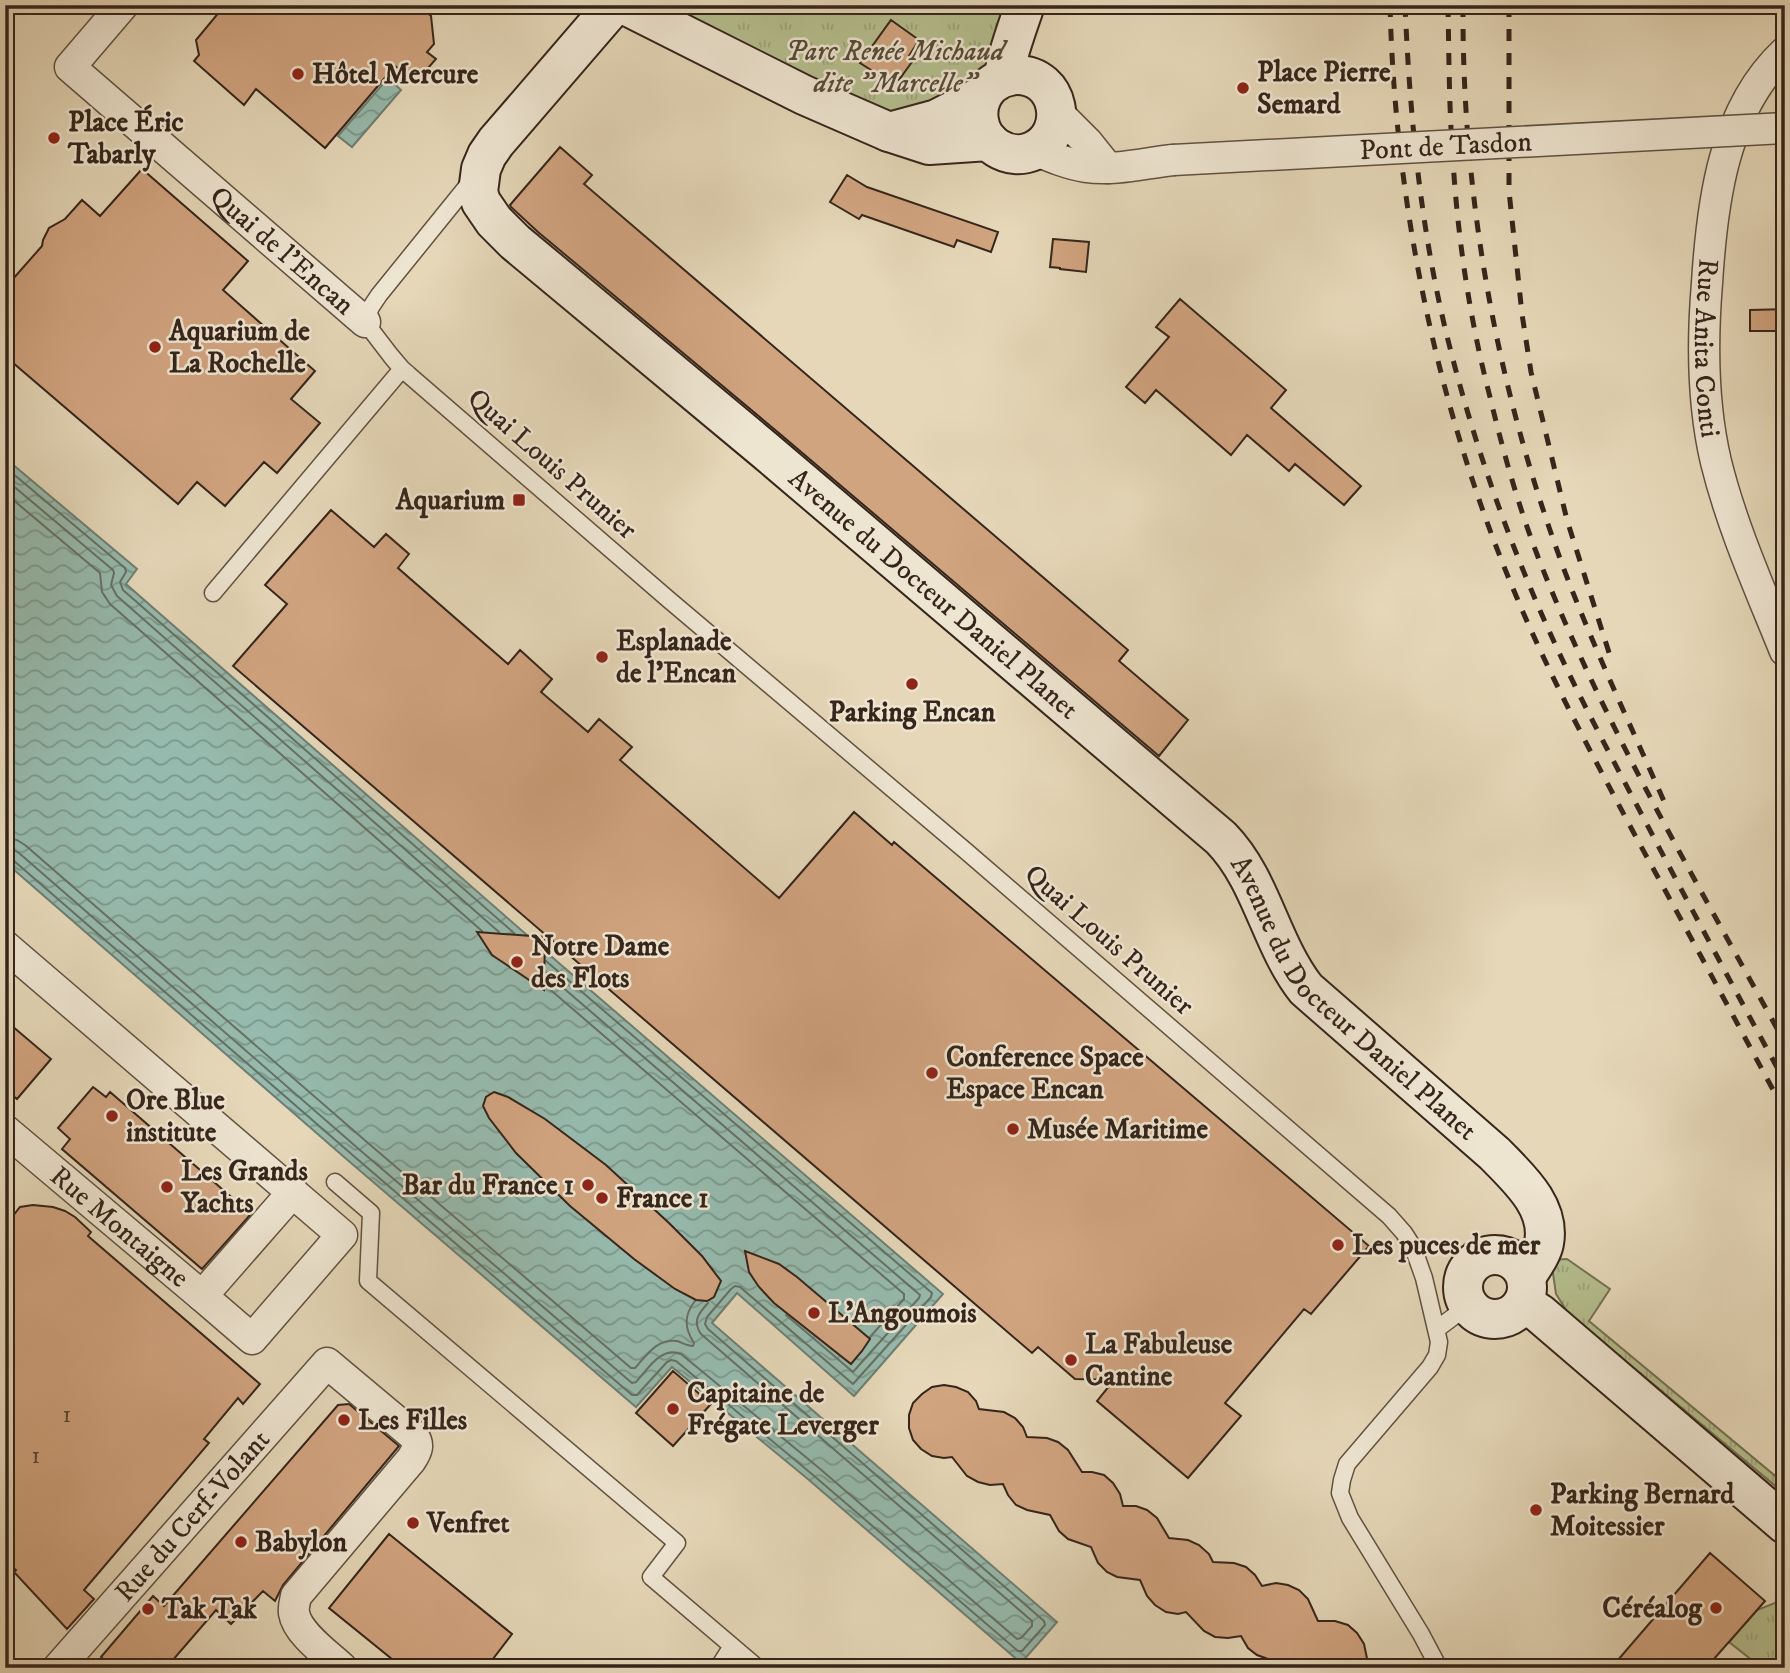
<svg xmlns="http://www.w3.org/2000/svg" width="1790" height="1673" font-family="'IM FELL DW Pica',serif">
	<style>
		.grass { fill: url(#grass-tufts); stroke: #757254; stroke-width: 2 }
		.water { fill: url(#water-waves); stroke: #6f7e73; stroke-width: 2 }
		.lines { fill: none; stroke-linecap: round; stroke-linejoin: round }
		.shore { stroke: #667064; stroke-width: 2 }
		.building { fill: #d1a480; stroke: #35251b; stroke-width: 2 }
		.lane-casing { stroke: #615242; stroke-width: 19 }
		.street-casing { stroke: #615242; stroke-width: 33 }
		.secondary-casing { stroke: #35251b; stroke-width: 42 }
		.lane { stroke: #eee5d1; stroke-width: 16 }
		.street { stroke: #eee5d1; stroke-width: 30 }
		.secondary { stroke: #eee5d1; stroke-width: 38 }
		.rail { stroke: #35251b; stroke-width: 5; stroke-dasharray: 12 12; stroke-linecap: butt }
		.street-bridge-casing { stroke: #615242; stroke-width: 33; stroke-linecap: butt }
		.street-bridge { stroke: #eee5d1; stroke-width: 30 }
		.poi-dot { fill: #8f2418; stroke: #eee5d1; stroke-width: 2.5 }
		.labels { text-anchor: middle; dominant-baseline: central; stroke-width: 5; stroke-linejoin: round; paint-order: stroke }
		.number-label { font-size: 24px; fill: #5c4534 }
		.park-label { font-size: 28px; font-style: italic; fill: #554b38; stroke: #eee5d1 }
		.poi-label { font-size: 28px; font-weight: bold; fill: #35251b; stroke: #eee5d1; text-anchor: start }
		.street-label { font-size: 28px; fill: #35251b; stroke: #eee5d1 }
	</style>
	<defs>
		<pattern id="grass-tufts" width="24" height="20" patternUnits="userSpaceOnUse" patternTransform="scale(1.75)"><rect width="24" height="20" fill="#b5be8e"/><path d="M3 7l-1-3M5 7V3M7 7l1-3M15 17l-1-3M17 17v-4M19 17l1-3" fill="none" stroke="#9ca37a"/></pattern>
		<pattern id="water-waves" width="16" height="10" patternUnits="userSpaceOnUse" patternTransform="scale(1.75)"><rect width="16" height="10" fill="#96baad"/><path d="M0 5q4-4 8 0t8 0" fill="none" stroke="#7b978c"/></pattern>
	</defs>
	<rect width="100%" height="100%" fill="#e5d7b8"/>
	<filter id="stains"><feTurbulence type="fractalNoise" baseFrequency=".00286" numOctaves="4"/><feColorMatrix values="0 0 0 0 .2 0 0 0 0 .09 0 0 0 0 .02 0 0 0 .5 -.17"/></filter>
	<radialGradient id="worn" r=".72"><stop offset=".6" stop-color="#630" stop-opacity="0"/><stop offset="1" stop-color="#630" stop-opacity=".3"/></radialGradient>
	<path class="grass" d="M625 5H1025L1002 78 889 132Z
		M1567 1259 1610 1289 1589 1321 1785 1484V1494L1568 1313 1556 1294 1551 1260Z
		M1785 1599V1668H1762L1729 1642 1757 1610Z"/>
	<path class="water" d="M388 78 401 90 352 147 338 136Z
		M5 458 137 569 126 584 560 964 943 1294 854 1396 737 1293 712 1323 1057 1622 1021 1663 809 1480 672 1367 636 1407 351 1163 5 862Z"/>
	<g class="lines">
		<path class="shore" d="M5 467 125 568 126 572 120 582 123 590 514 933
			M5 479 113 570 114 573 111 585 117 596 499 932
			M5 493 100 573 102 592 110 604 482 931
			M5 838 17 840 25 845 368 1143 631 1368H635C646 1356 657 1338 677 1341 683 1343 687 1346 693 1346L694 1343C684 1328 684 1315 695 1301
			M5 849H12L19 853 361 1151 632 1383 636 1382C648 1369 661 1346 681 1354L819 1468 1017 1639 1021 1638 1032 1626V1621L701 1334C692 1321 699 1313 708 1303
			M5 858 13 860 356 1158 632 1395H637L667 1362 671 1360 676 1361 813 1475 1018 1651H1022L1045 1625 1044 1621 708 1329 705 1324 707 1317 731 1289 735 1286 740 1287 853 1384 931 1297 932 1293 546 961
			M546 973 920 1295 919 1298 853 1372 786 1315
			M546 986 904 1294V1299L870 1337"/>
	</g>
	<path class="building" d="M225 5H419L431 16 434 44 427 52 436 59 415 83 395 66 325 148 256 89 244 105 194 61 199 55 196 40Z
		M891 20 919 40 909 56 914 59 899 80 893 76 890 80 882 77 860 63Z
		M560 147 592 175 584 184 1128 650 1119 661 1188 720 1159 756 780 434 538 232 511 207 510 205Z
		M142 169 248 261 223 290 315 371 291 399 320 423 277 473 264 462 225 506 197 482 178 504 5 356V288L42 246 43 240 49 228 65 219 82 200 100 216Z
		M847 175 867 187 998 232 991 252 957 240 954 247 862 215 859 219 830 202Z
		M1053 239 1089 242 1086 272 1060 269V268L1050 267Z
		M1180 299 1286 390 1271 408 1361 486 1344 505 1295 464 1289 471 1247 435 1231 455 1156 390 1145 403 1126 387 1169 337 1156 327Z
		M1785 309V331H1750V310Z
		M331 510 374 547 386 534 409 554 398 568 508 664 520 650 552 679 541 692 588 732 599 719 632 747 620 760 779 898 854 812 892 845 894 842 1369 1246 1311 1314 1304 1309 1225 1403 1241 1416 1188 1478 1097 1401 1114 1380 1075 1379 1038 1347 1032 1353 233 666 287 604 265 585Z
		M477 932 545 937 544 990 492 955Z
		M5 1020 51 1059 17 1099 5 1089Z
		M93 1087 106 1097 110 1092 251 1214 202 1269 62 1149 70 1139 58 1128Z
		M494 1092 508 1097 545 1119 606 1165 669 1223 702 1256 721 1281 714 1297 707 1301 696 1300 675 1289 634 1259 570 1206 516 1153 489 1118 483 1106 486 1097Z
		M33 1205 53 1207 65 1211 75 1217 91 1232 88 1236 260 1384 243 1404 238 1398 204 1439 209 1443 84 1590 94 1599 67 1629 14 1572 16 1570 5 1561V1226L20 1207Z
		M745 1251 779 1264 797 1277 870 1339 862 1351 851 1364 774 1303 759 1287 749 1272Z
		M673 1371 711 1404 673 1446 636 1413Z
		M944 1385 956 1387 968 1392 976 1401 979 1409 1004 1412 1015 1418 1023 1427 1027 1437 1047 1438 1058 1442 1068 1450 1082 1472H1092L1104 1475 1113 1483 1120 1494 1123 1506H1136L1147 1510 1157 1518 1169 1538 1188 1540 1199 1545 1209 1554 1213 1562 1234 1563 1246 1567 1255 1575 1262 1586 1276 1583 1288 1585 1299 1590 1308 1599 1318 1621H1335L1348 1625 1357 1633 1364 1644 1369 1668H1291L1288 1661 1268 1659 1257 1655 1248 1648 1241 1636 1228 1638 1215 1637 1204 1631 1186 1612 1178 1614 1166 1612 1155 1605 1147 1596 1140 1580 1117 1577 1107 1572 1098 1563 1091 1547 1068 1539 1059 1531 1050 1515 1027 1510 1016 1505 1008 1495 1003 1484 990 1485 978 1482 967 1476 952 1457 944 1458 932 1456 921 1449 913 1440 909 1428V1415L913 1403 922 1394 932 1387Z
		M349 1404 399 1446 283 1585 275 1601 263 1591 231 1624 216 1610 166 1668H113L101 1657 153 1596 164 1606 338 1405Z
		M389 1534 512 1634 486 1668H403L329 1608Z
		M1710 1553 1765 1601 1706 1668H1611Z"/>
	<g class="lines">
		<g class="lane-casing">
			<path id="lane" d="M472 180 379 295 371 307 365 322 391 356 402 369 668 599 967 852 1389 1216 1404 1233 1413 1247 1424 1278 1439 1342 1437 1355 1430 1367 1347 1464 1342 1480 1340 1493 1350 1518 1421 1634 1439 1668
				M213 593 402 369 408 374
				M335 1182 371 1213 368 1281 677 1543 651 1577 758 1668
				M1437 1329 1461 1311 1465 1299
				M718 1668 732 1646"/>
		</g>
		<g class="street-casing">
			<g id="street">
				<path id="s1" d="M123 5 70 67 365 322"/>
				<path id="s2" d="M1785 52C1723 110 1712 203 1707 283 1702 343 1702 403 1716 462 1732 527 1760 589 1785 651"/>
				<path d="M1057 112 1088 143 1108 168"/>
				<path d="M1034 150C1051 157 1068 164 1086 167 1114 171 1145 163 1173 160"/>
				<path d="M5 946 342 1235 252 1339 202 1296 293 1192"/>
				<path id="s3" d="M5 1130 202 1296"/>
				<path id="s4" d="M58 1668 327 1363 413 1435C420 1445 417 1451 411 1460L296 1596C295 1602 293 1607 294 1613 297 1633 327 1654 342 1668"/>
			</g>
		</g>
		<g class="secondary-casing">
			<g id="secondary">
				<path id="s5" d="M614 5 496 142 487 155 481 169 478 192 481 202 494 221 515 242 766 451 1221 838C1262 880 1270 943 1306 989L1495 1154C1517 1177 1551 1206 1544 1243 1542 1254 1532 1267 1526 1277"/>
				<path d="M625 5 804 95 889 132 929 145 989 141"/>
				<path d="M1002 78C1007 77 1012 75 1017 75 1060 75 1071 133 1033 151 1022 156 1008 155 997 148 976 135 972 105 989 87 992 83 999 81 1002 77 1005 73 1006 62 1008 57 1013 39 1019 22 1025 5"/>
				<path d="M889 132 937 119 982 96"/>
				<circle cx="1495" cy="1287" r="32"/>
				<path d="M1523 1303 1539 1313 1785 1524"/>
			</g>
		</g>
		<use href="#lane" class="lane"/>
		<use href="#street" class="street"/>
		<use href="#secondary" class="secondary"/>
		<path class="rail" d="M1390 5C1395 206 1438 413 1517 598 1552 681 1595 760 1637 839 1687 930 1736 1021 1785 1112
			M1405 5C1410 119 1421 234 1449 344 1473 440 1506 534 1546 624 1581 703 1624 780 1664 857 1704 932 1744 1007 1785 1082
			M1448 5C1449 57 1449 109 1453 161 1458 240 1470 321 1490 397 1503 451 1518 505 1538 557 1604 726 1698 884 1785 1043
			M1463 5C1462 199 1497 390 1565 572 1595 651 1632 728 1666 806
			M1509 5V191L1522 314 1531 372 1567 520 1611 659"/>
		<g class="street-bridge-casing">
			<g id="street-bridge">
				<path id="s6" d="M1173 160 1785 128"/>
			</g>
		</g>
		<use href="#street-bridge" class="street-bridge"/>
	</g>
	<g class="poi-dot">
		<circle cx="298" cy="74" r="7"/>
		<circle cx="1243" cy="88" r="7"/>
		<circle cx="54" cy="138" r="7"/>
		<circle cx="155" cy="347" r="7"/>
		<rect x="512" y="493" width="14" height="14" rx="3.5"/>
		<circle cx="602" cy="657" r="7"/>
		<circle cx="912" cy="684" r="7"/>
		<circle cx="517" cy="962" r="7"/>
		<circle cx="932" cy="1073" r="7"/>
		<circle cx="112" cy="1116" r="7"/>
		<circle cx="1013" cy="1129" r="7"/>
		<circle cx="588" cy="1185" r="7"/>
		<circle cx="167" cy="1187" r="7"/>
		<circle cx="602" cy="1198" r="7"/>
		<circle cx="1338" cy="1245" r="7"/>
		<circle cx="814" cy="1313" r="7"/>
		<circle cx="1071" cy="1360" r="7"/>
		<circle cx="673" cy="1409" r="7"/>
		<circle cx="344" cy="1420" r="7"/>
		<circle cx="1536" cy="1510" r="7"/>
		<circle cx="413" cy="1523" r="7"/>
		<circle cx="241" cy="1542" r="7"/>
		<circle cx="1716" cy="1608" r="7"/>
		<circle cx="148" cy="1609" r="7"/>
	</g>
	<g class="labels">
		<g class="number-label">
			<text x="67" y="1415">1</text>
			<text x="36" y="1456">1</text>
		</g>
		<g class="park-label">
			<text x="895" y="51">Parc Renée Michaud<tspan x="895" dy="32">dite "Marcelle"</tspan></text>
		</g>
		<g class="poi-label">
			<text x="1257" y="72">Place Pierre<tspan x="1257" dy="32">Semard</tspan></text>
			<text x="312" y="74">Hôtel Mercure</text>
			<text x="68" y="122">Place Éric<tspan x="68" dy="32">Tabarly</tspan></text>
			<text x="169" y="331">Aquarium de<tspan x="169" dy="32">La Rochelle</tspan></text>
			<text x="505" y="500" text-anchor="end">Aquarium</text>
			<text x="616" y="641">Esplanade<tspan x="616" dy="32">de l’Encan</tspan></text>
			<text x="912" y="712" text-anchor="middle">Parking Encan</text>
			<text x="531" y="946">Notre Dame<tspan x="531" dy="32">des Flots</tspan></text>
			<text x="946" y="1057">Conference Space<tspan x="946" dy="32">Espace Encan</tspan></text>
			<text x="126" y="1100">Ore Blue<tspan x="126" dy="32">institute</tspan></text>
			<text x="1027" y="1129">Musée Maritime</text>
			<text x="181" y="1171">Les Grands<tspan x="181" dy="32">Yachts</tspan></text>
			<text x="574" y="1185" text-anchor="end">Bar du France 1</text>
			<text x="616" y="1198">France 1</text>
			<text x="1352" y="1245">Les puces de mer</text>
			<text x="828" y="1313">L'Angoumois</text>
			<text x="1085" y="1344">La Fabuleuse<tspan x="1085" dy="32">Cantine</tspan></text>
			<text x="687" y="1393">Capitaine de<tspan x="687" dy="32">Frégate Leverger</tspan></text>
			<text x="358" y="1420">Les Filles</text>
			<text x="1550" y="1494">Parking Bernard<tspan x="1550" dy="32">Moitessier</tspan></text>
			<text x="427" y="1523">Venfret</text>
			<text x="255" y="1542">Babylon</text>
			<text x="1702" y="1608" text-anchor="end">Céréalog</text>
			<text x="162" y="1609">Tak Tak</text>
		</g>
		<g class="street-label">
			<text stroke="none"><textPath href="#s6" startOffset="273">Pont de Tasdon</textPath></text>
			<text stroke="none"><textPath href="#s1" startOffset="362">Quai de l'Encan</textPath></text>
			<text stroke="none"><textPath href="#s2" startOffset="315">Rue Anita Conti</textPath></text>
			<text transform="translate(552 464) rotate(41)">Quai Louis Prunier</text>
			<text stroke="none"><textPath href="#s5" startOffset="845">Avenue du Docteur Daniel Planet</textPath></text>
			<text transform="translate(1109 940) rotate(41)">Quai Louis Prunier</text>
			<text stroke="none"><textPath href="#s5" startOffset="1433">Avenue du Docteur Daniel Planet</textPath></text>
			<text stroke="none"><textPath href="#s3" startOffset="150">Rue Montaigne</textPath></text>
			<text stroke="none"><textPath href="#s4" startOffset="203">Rue du Cerf-Volant</textPath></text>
		</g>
	</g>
	<rect width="1790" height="1673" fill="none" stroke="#e5d7b8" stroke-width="28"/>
	<rect x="7" y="7" width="1776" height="1659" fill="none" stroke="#35251b" stroke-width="3.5"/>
	<rect x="14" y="14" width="1762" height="1645" fill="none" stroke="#35251b" stroke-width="2"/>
	<rect width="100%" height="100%" filter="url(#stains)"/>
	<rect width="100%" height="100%" fill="url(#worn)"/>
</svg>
